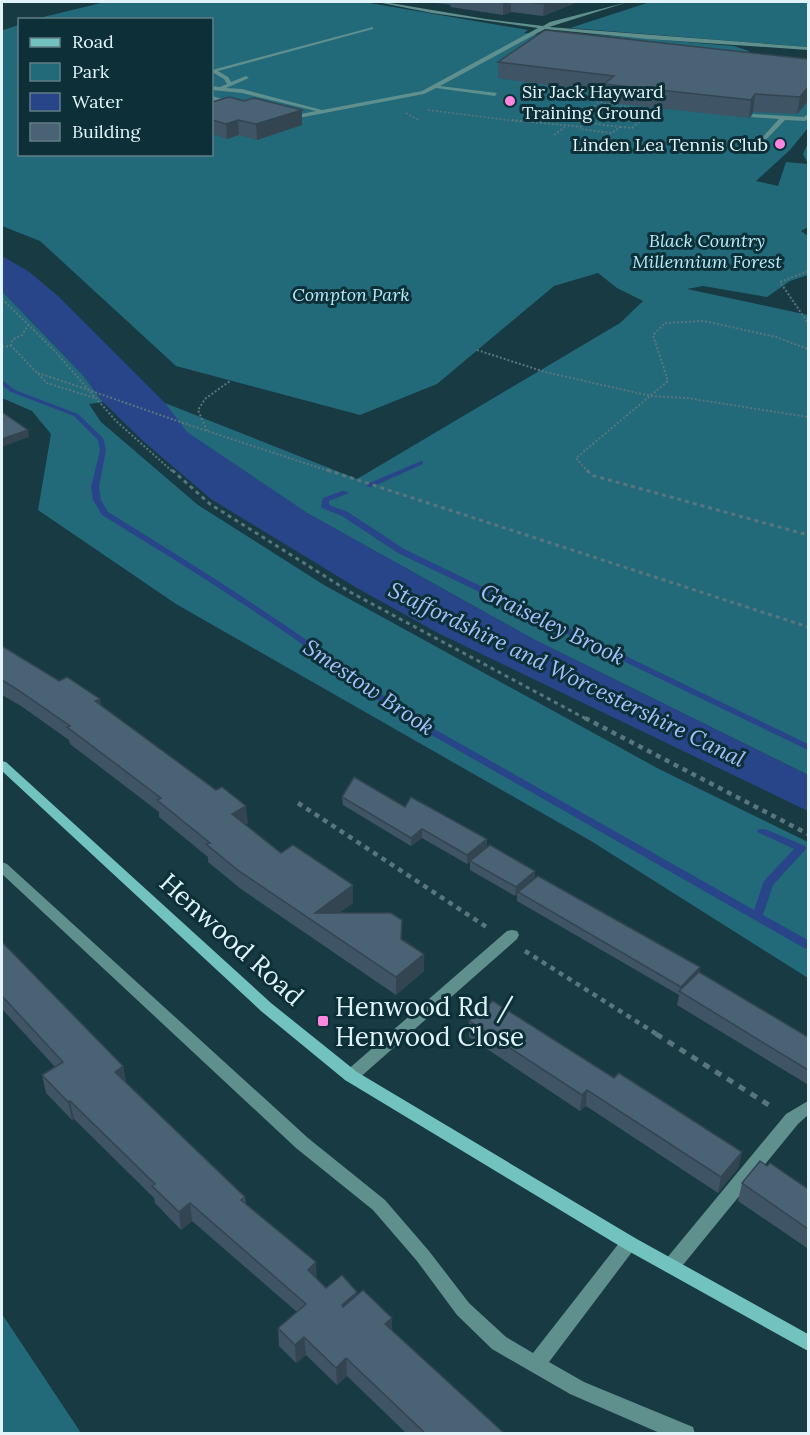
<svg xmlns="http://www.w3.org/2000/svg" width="810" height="1435" font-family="Lora,serif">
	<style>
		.green { fill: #22697a }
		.water { fill: #294589 }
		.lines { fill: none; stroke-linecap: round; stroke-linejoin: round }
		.stream { fill: #294589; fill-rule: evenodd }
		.path-far4 { stroke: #59767d; stroke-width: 1.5; stroke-dasharray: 2 2; stroke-linecap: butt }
		.path-far3 { stroke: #59767d; stroke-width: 2; stroke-dasharray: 2 2; stroke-linecap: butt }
		.path-far2 { stroke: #59767d; stroke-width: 3; stroke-dasharray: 4 4; stroke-linecap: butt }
		.path-far1 { stroke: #59767d; stroke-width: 4.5; stroke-dasharray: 5 5; stroke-linecap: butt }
		.path { stroke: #59767d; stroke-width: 5; stroke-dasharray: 7 7; stroke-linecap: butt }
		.lane { fill: #5f908d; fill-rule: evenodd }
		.street { fill: #5f908d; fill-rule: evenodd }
		.secondary { fill: #72c3c0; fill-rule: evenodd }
		.path-bridge { stroke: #59767d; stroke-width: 2; stroke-dasharray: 2 2; stroke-linecap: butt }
		.wall { fill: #3f5464 }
		.shaded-wall { fill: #334551 }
		.building { fill: #496274; stroke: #334551; stroke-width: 1.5 }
		.poi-dot { fill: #fe85e0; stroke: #0d3038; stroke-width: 2 }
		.labels { text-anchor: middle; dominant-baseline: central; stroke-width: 6; stroke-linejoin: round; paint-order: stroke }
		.far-poi-label { font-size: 18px; fill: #e1f4f9; stroke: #0d3038; text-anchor: start }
		.far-park-label { font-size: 18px; font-style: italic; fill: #b5ebfa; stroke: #0d3038 }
		.water-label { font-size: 22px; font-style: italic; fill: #a5c1fb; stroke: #0d3038 }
		.near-street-label { font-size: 26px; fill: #e1f4f9; stroke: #0d3038 }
		.near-poi-label { font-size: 26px; fill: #e1f4f9; stroke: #0d3038; text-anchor: start }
	</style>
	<rect width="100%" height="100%" fill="#183a42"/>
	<path class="green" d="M105 2H364L528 30 524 33 738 57 808 75V128L790 150 756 181 778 186 786 162 808 164 803 154 808 143V227L801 231 808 236V275L790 281 767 297 703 286 687 289 808 315V775L533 639 307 513 186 432 165 403 357 479 620 323 643 301 617 288 598 273 554 286 437 384 360 415 176 366 40 241 2 226 3 30 19 25 20 154H212V20L35 19Z
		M650 2H808V47L570 28Z
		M588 34 734 46 749 51 747 54Z
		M2 291 83 375 103 402 89 404 101 422 198 505 324 585 659 769 808 842V978L591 841 176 604 38 510 51 434 32 411 2 398Z
		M2 1314 81 1433H2Z"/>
	<path class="water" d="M2 256 28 271 58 296 165 403 187 432 307 513 533 639 808 775V811L440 634 357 588 211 499 143 441 103 402 83 375 2 291Z"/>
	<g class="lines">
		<path class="stream" d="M2 380 15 390 78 414 103 438 106 450 99 487 101 500 108 512C210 575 312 639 406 713L754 910 764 881 794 849 759 833 757 831 759 829H765L805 846 806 848 805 850 773 885 763 915 808 940V949L804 948 400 717C306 642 205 578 102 515L93 500 91 487 100 450 98 440 74 416 11 392 2 385Z
			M421 461 423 462V464L372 487H369L365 485Z
			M342 491H345L349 493 329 501V505L348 512 404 549 808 744V750L398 553 342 516 322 508 321 506 323 498Z"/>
		<path class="path-far4" d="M428 110 524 122
			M406 113 420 121
			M575 121 599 102 652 111 639 122
			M575 121 582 122"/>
		<path class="path-far3" d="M512 120 583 127
			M575 121 620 127 612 133 579 129
			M620 127 632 128 641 120
			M554 135 565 127
			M808 271 780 282 808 323
			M2 299 53 349 116 421 173 472
			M11 346 12 340 22 335 29 324
			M2 347 11 346 47 383 95 398
			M477 350 545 372 651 396 687 398 808 417
			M38 373 80 387
			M189 425 332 472
			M207 431 198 410 205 399 230 381
			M588 472 576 458 668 381 653 335 665 323 704 321 776 337 808 349"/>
		<path class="path-far2" d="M172 470 210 504 350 592 588 720
			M327 470 808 627
			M587 470 591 475 808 535"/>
		<path class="path-far1" d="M585 718 808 834
			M298 803 488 928
			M525 951 658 1035"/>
		<path class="path" d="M656 1034 772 1107"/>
		<path class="lane" d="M377 2H384L486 19 543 26 550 22 628 2 549 27 808 47V50L647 39 545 29 440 86 497 93 495 96 436 88 424 94 288 120 286 117 316 111 242 93 212 90V86L220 87 227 84 224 79 212 72V70L373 27V29L218 71 228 77 231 82 246 76 249 78 226 88 242 89 322 110 422 91 538 28 432 13Z
			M212 96 235 103 236 104 233 106 212 100Z
			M753 114 804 117 808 114V119L805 121 785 120 753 153 751 150 779 119 751 117Z
			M808 1101V1115L798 1124 678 1271 672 1273 666 1271 663 1265 666 1259 786 1114Z"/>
		<path class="street" d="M2 862 7 864 308 1138 385 1200 429 1251 469 1303 506 1337 533 1353 623 1238 629 1235 635 1238 638 1243 635 1248 549 1362 584 1382 693 1427 695 1434H662L570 1394 492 1349 457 1315 417 1261 373 1210 296 1148 2 874Z
			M512 930 517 931 519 935 517 939 357 1080 351 1082 345 1080 343 1076 345 1072 507 931Z"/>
		<path class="secondary" d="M2 761 6 762 271 1003 357 1072 635 1238 808 1334V1351L623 1248 345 1080 261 1011 2 771Z"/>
		<path class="path-bridge" d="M80 387 189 425"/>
	</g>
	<path class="wall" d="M429 2H578L543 16 511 12 503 15 450 7 451 5Z
		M808 59V101L797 114 753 112 749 118 603 102 604 93 498 78V62Z
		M244 101 302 110V125L257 140 239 135 227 139 212 134V102Z
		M2 646 101 706 248 823 245 825 281 853 353 903 339 913 402 939 424 971 396 995 241 889 208 862V857L159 817V812L70 744 69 740 21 706 2 695Z
		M342 797 405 807 487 848 535 871V878L700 972 808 1037V1082L807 1084 677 1005 679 995 517 901V894L515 896 470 870V862L467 864 422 838 411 846 343 805Z
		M2 942 123 1066 126 1082 245 1197 246 1204 326 1288 357 1295 392 1318V1330L505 1434H407L347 1376 337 1385 306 1355 296 1363 279 1346 278 1328 297 1312 192 1221 181 1230 155 1203 154 1198 74 1119 72 1120 46 1093 42 1075 55 1067 2 1009Z
		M469 1021 614 1078 742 1152 738 1168 718 1193 586 1106 580 1111 469 1037Z
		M742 1183 808 1189V1246L807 1248 738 1201Z"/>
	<path class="shaded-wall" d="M506 2H511V12L503 15V3Z
		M550 2H578L543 16 544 4Z
		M808 87V101L797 114 800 97Z
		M755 94 753 112 749 118 751 100Z
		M302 110V125L257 140 256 124Z
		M238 120 239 135 227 139 226 124Z
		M28 430 29 437 2 447V439Z
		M100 699 103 715 95 701Z
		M246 806 248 823 233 831 232 814Z
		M422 829V838L411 846V838Z
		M487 839V848L467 864V855Z
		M535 871V879L518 892 517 894 515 896 516 887Z
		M353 885V903L321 926 315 913Z
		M424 954V971L396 995V977Z
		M700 967 699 976 680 992 681 987Z
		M123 1066 126 1084 115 1072Z
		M587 1090 586 1106 580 1111 582 1095Z
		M70 1101 74 1119 72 1120 68 1102Z
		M742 1152 738 1168 718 1193 721 1177Z
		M190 1203 192 1221 181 1230 179 1212Z
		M316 1262 317 1280 308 1270Z
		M357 1292V1310L343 1322 342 1305Z
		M392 1318V1336L385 1324Z
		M304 1337 306 1355 296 1363 295 1345Z
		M346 1358 347 1376 337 1385 336 1368Z"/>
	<path class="building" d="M527 2H550L544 4Z
		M545 30 808 59V87L800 97 755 94 751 100 604 84 614 76 498 62Z
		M229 97 244 101 254 98 302 110 256 124 238 120 226 124 212 120V102Z
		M2 412 28 430 2 439Z
		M2 646 59 681 67 677 100 699 95 701 216 790 222 787 246 806 232 814 281 853 293 845 353 885 315 913H391L402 920 401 939 424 954 396 977 239 871 206 844 210 843 157 800 161 798 67 727 70 726 18 690 2 680Z
		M354 777 405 807 411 797 487 839 467 855 422 829 411 838 342 797Z
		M490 845 535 871 516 887 470 861Z
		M538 876 700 967 681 987 518 892Z
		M2 942 123 1066 115 1072 245 1197 241 1200 316 1262 308 1270 326 1288 342 1275 357 1292 342 1305 343 1307 363 1290 392 1318 385 1324 505 1434H426L346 1358 336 1368 304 1337 295 1345 278 1328 306 1304 190 1203 179 1212 152 1186 155 1184 70 1101 68 1102 42 1075 63 1062 2 996Z
		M699 972 808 1037V1070L679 991Z
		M493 1001 614 1078 619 1073 742 1152 721 1177 587 1090 582 1095 469 1021Z
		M760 1161 767 1166 770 1163 808 1189V1229L742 1183Z"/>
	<g class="poi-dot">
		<circle cx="510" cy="101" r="6"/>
		<circle cx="780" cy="144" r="6"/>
		<rect x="317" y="1015" width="12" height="12" rx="3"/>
	</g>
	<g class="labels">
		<g class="far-poi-label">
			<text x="522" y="91">Sir Jack Hayward<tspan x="522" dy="21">Training Ground</tspan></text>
			<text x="768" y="144" text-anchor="end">Linden Lea Tennis Club</text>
		</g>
		<g class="far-park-label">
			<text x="707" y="240">Black Country<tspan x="707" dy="21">Millennium Forest</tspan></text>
			<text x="351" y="294">Compton Park</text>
		</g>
		<g class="water-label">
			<text transform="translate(553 624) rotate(26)">Graiseley Brook</text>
			<text transform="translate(567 674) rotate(26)">Staffordshire and Worcestershire Canal</text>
			<text transform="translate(369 687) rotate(34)">Smestow Brook</text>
		</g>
		<g class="near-street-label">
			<text transform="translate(232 939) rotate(42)">Henwood Road</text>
		</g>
		<g class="near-poi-label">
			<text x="335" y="1006">Henwood Rd /<tspan x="335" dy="30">Henwood Close</tspan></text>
		</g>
	</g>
	<rect width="810" height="1435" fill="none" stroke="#e1f4f9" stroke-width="6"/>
	<rect x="18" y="18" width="195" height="138" fill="#0d3038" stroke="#627e85" stroke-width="1.5"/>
	<rect x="30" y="38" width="30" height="9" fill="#72c3c0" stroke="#627e85" stroke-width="1.5"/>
	<text x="72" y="48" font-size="18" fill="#e1f4f9">Road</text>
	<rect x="30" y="63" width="30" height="18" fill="#22697a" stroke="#627e85" stroke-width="1.5"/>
	<text x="72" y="78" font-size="18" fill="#e1f4f9">Park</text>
	<rect x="30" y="93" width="30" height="18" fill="#294589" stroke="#627e85" stroke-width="1.5"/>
	<text x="72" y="108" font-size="18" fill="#e1f4f9">Water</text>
	<rect x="30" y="123" width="30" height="18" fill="#496274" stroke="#627e85" stroke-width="1.5"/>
	<text x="72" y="138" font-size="18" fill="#e1f4f9">Building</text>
</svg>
